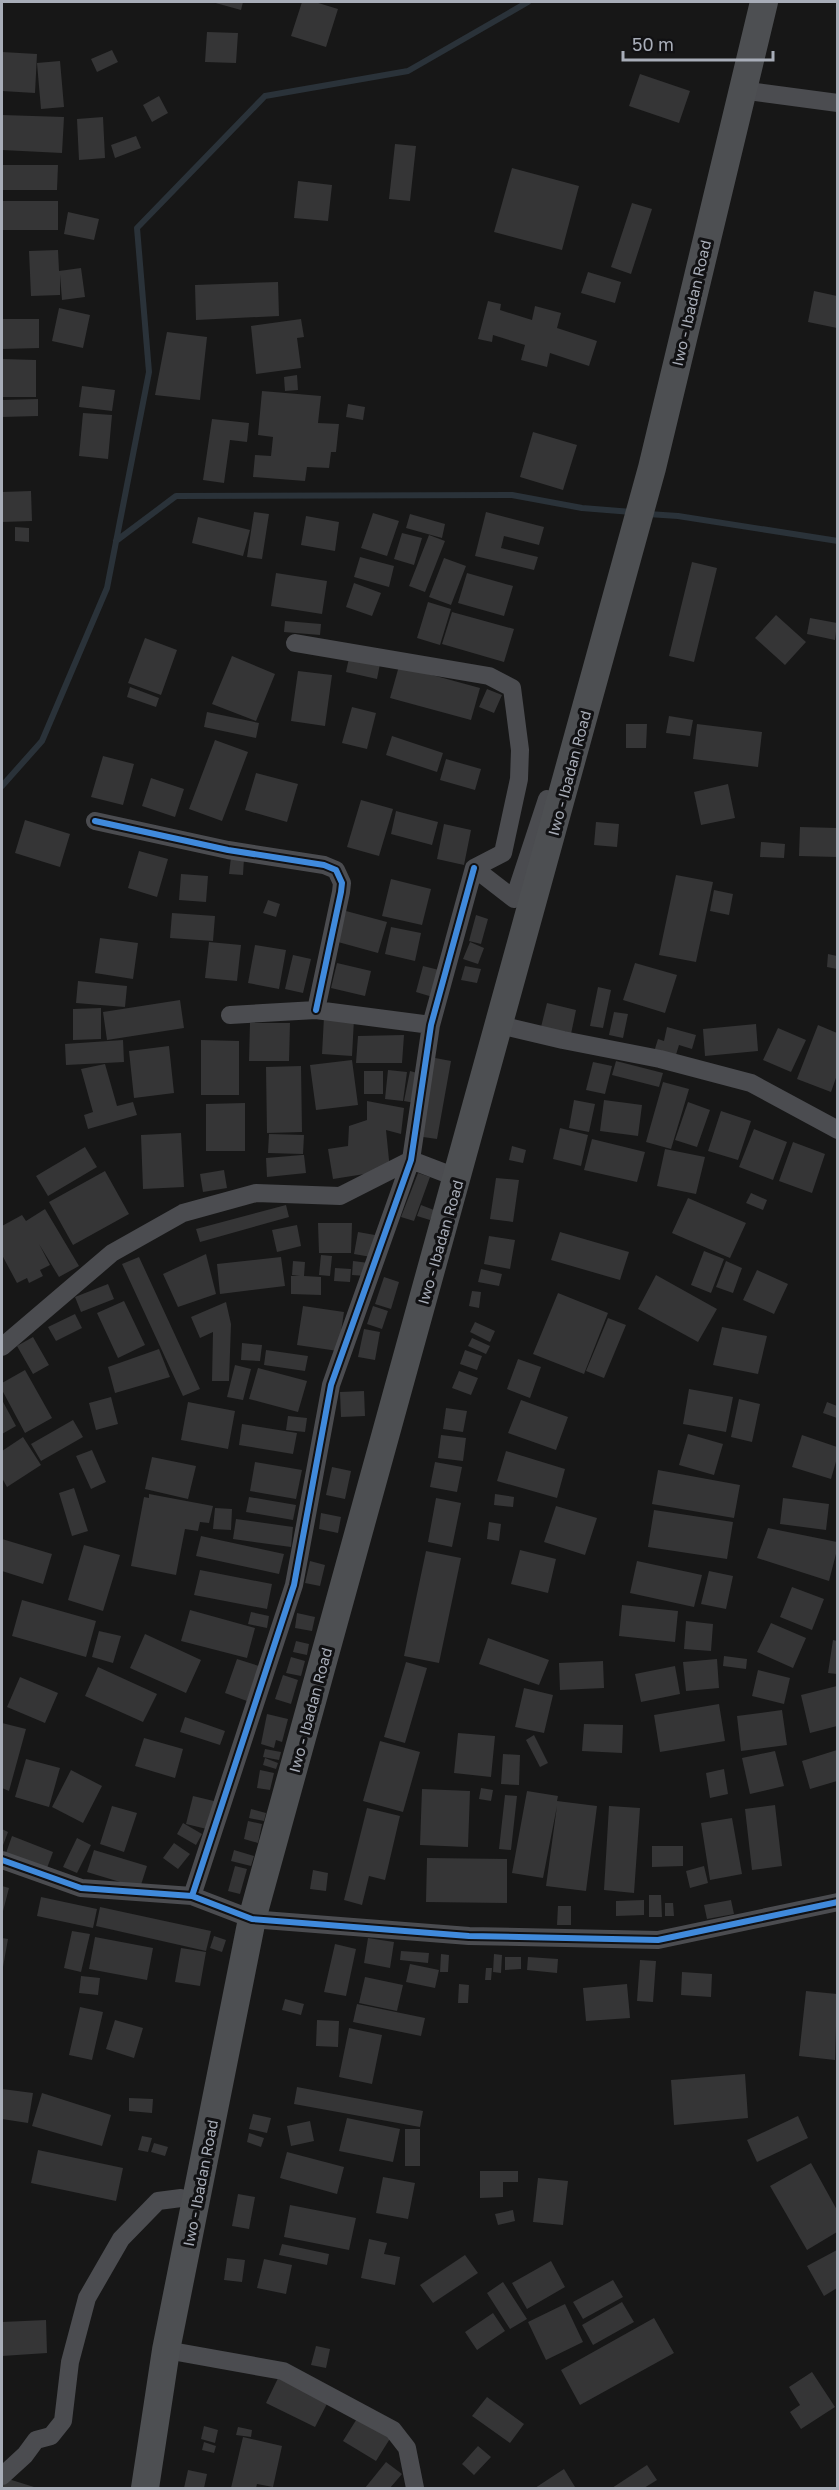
<svg xmlns="http://www.w3.org/2000/svg" width="839" height="2490" font-family="'Golos Text',sans-serif">
	<style>
		.lines { fill: none; stroke-linecap: round; stroke-linejoin: round }
		.stream { stroke: #2a3239; stroke-width: 6 }
		.building { fill: #353536 }
		.minor { stroke: #4b4c50; stroke-width: 18 }
		.primary { stroke: #4d4f52; stroke-width: 28 }
		.cycleway-casing { stroke: #111113; stroke-width: 10 }
		.cycleway { stroke: #408adc; stroke-width: 6 }
		.labels { text-anchor: middle; dominant-baseline: central; stroke-width: 6; stroke-linejoin: round; paint-order: stroke }
		.street-label { font-size: 15px; fill: #a8adb8; stroke: #111113 }
	</style>
	<rect width="100%" height="100%" fill="#171717"/>
	<g class="lines">
		<path class="stream" d="M648 514 678 516 838 541
			M116 541 176 496 512 495 582 508 632 512
			M2 786 42 741 107 588 149 372 137 228 265 96 408 71 528 2"/>
	</g>
	<path class="building" d="M212 2H243L241 10Z
		M302 2H315L338 9 326 47 291 36Z
		M207 32 238 33 236 63 205 62Z
		M112 50 118 62 97 72 91 59Z
		M2 52 37 54 35 93 2 91Z
		M60 61 64 107 41 109 37 63Z
		M640 74 690 91 679 123 629 106Z
		M159 96 168 113 152 122 143 105Z
		M2 115 64 117 62 153 2 150Z
		M103 117 105 158 79 160 77 119Z
		M136 136 141 148 115 158 111 145Z
		M395 144 416 146 410 201 389 199Z
		M2 165H58L57 190H2Z
		M512 168 579 186 562 250 494 232Z
		M298 181 332 185 328 221 294 218Z
		M2 201H58V230H2Z
		M632 203 652 209 631 274 611 267Z
		M68 212 99 219 94 240 64 234Z
		M58 250 59 271 81 268 85 297 62 300 60 275V295L31 296 29 251Z
		M588 272 621 282 615 303 581 293Z
		M278 282 279 316 196 320 195 285Z
		M814 291 837 296V328L808 322Z
		M488 301 501 304 500 310 532 320 535 306 561 313 557 328 597 341 589 366 550 353 547 367 521 360 525 345 493 335 492 342 478 339Z
		M59 308 90 315 83 348 52 341Z
		M2 319H39V348L2 349Z
		M301 319 304 337 297 338 301 368 256 374 251 326Z
		M167 332 207 337 200 400 155 395Z
		M2 359 36 360V397H2Z
		M297 375 298 390 285 391 284 377Z
		M82 386 115 390 112 411 79 407Z
		M262 391 321 396 318 423 339 424 336 452H331L329 468 307 467 305 481 253 477 255 455 271 456 273 437 258 435Z
		M38 399V416L2 417V400Z
		M348 404 365 407 363 420 346 417Z
		M83 413 112 415 108 459 79 456Z
		M212 419 249 423 247 442 230 440 224 483 203 480Z
		M533 432 577 445 563 490 520 477Z
		M31 491 32 521 2 522V492Z
		M254 512 269 514 262 559 247 557Z
		M486 512 544 527 539 545 504 536 501 548 538 557 534 570 475 556Z
		M373 513 399 521 387 556 361 548Z
		M410 514 445 524 442 538 406 528Z
		M306 516 339 522 335 551 301 545Z
		M198 517 250 530 243 556 192 543Z
		M15 527 29 528V542L15 541Z
		M402 533 422 538 414 565 394 559Z
		M429 535 445 541 425 592 409 586Z
		M360 557 394 566 389 587 354 577Z
		M444 558 466 566 451 605 429 597Z
		M692 562 717 568 694 662 669 656Z
		M276 573 327 581 322 614 271 606Z
		M467 573 513 586 504 616 458 603Z
		M354 583 381 593 372 616 346 607Z
		M428 602 451 609 440 645 417 638Z
		M452 612 514 629 504 662 442 644Z
		M776 615 806 642 785 665 755 638Z
		M810 618 837 623 835 640 807 634Z
		M285 621 321 624 320 635 284 632Z
		M145 638 177 650 161 695 128 683Z
		M232 656 275 674 256 721 212 704Z
		M349 658 380 664 377 679 346 672Z
		M399 666 480 688 471 720 390 698Z
		M298 671 332 675 325 726 291 721Z
		M130 687 159 698 156 707 127 697Z
		M487 689 502 695 494 713 479 707Z
		M352 707 376 713 367 749 342 743Z
		M207 712 259 723 256 738 204 727Z
		M669 716 693 720 690 736 666 733Z
		M626 724H647L646 748H626Z
		M697 724 762 732 758 767 693 759Z
		M392 736 443 753 437 772 386 755Z
		M215 740 248 752 222 821 189 809Z
		M103 756 134 764 123 805 91 797Z
		M446 759 481 769 475 790 440 780Z
		M256 773 298 784 287 822 245 810Z
		M151 778 184 789 175 817 142 806Z
		M728 784 735 818 701 825 694 792Z
		M361 800 393 809 379 856 347 847Z
		M396 811 438 822 432 845 391 834Z
		M25 820 70 834 60 867 15 853Z
		M596 822 619 824 617 847 594 845Z
		M444 824 471 830 464 865 437 859Z
		M800 827 837 828V857L799 856Z
		M761 842 785 844 784 858 760 857Z
		M139 851 168 859 157 897 128 888Z
		M231 857 244 858 243 875 229 874Z
		M181 874 208 876 206 902 179 900Z
		M676 875 713 882 696 962 659 955Z
		M391 879 431 889 422 925 382 916Z
		M714 890 733 894 729 915 710 911Z
		M268 900 280 904 276 917 263 913Z
		M346 911 387 922 378 953 338 942Z
		M172 913 215 916 213 941 170 938Z
		M476 915 488 919 481 944 469 941Z
		M391 927 421 933 415 961 385 954Z
		M100 938 138 943 133 979 95 973Z
		M209 942 241 945 237 981 205 978Z
		M470 942 484 948 478 964 463 959Z
		M255 945 286 950 279 989 248 983Z
		M828 954 837 956V969L827 967Z
		M293 955 311 959 303 993 285 989Z
		M337 963 371 971 365 996 331 988Z
		M635 963 677 975 665 1013 623 1000Z
		M423 966 443 971 436 998 416 992Z
		M465 966 481 969 477 983 461 980Z
		M78 981 127 986 125 1007 76 1003Z
		M598 987 611 990 603 1028 590 1026Z
		M180 1000 184 1028 107 1040 103 1012Z
		M547 1003 576 1010 571 1034 541 1027Z
		M101 1008V1039L73 1040V1009Z
		M614 1012 628 1014 623 1038 609 1035Z
		M324 1017 354 1019 352 1056 322 1054Z
		M250 1023H290L289 1061H249Z
		M756 1024 758 1051 705 1056 703 1029Z
		M818 1025 837 1033V1075L831 1092 797 1079Z
		M667 1027 696 1035 692 1049 679 1045 675 1058 654 1052 658 1039 664 1041Z
		M778 1028 806 1040 791 1072 763 1060Z
		M404 1035 402 1063H356L358 1036Z
		M123 1040 124 1062 66 1065 65 1044Z
		M201 1040 239 1041V1095H201Z
		M169 1046 174 1093 134 1098 129 1051Z
		M430 1057 451 1061 437 1139 416 1136Z
		M352 1060 358 1105 316 1110 310 1065Z
		M616 1061 663 1073 659 1087 612 1075Z
		M593 1062 612 1066 605 1094 586 1090Z
		M105 1064 117 1106 133 1102 137 1115 88 1129 84 1115 93 1112 81 1069Z
		M301 1066 302 1132 267 1133 266 1067Z
		M388 1070 407 1072 403 1101 385 1099Z
		M364 1071H383V1094H364Z
		M410 1071 421 1074 415 1103 404 1101Z
		M663 1082 689 1089 671 1149 646 1142Z
		M574 1100 595 1104 589 1132 569 1128Z
		M604 1100 642 1105 638 1136 600 1131Z
		M367 1101 404 1108 401 1134 386 1130 390 1170 333 1179 328 1149 348 1146 349 1126 367 1120Z
		M688 1102 710 1110 697 1147 675 1140Z
		M245 1103V1151H206V1104Z
		M721 1111 751 1121 738 1160 708 1151Z
		M560 1128 588 1135 581 1166 553 1159Z
		M754 1129 787 1142 773 1180 739 1167Z
		M181 1133 184 1187 143 1189 141 1135Z
		M269 1134 304 1135 303 1154 268 1153Z
		M592 1139 645 1152 637 1182 584 1170Z
		M793 1142 825 1154 812 1193 779 1181Z
		M512 1146 526 1150 523 1163 509 1160Z
		M85 1147 97 1167 48 1196 36 1176Z
		M665 1149 705 1157 696 1194 657 1186Z
		M302 1155H304L306 1173 267 1177 266 1158Z
		M224 1170 227 1188 203 1192 200 1174Z
		M105 1171 129 1214 73 1245 49 1202Z
		M418 1173 430 1177 414 1221 401 1217Z
		M496 1178 519 1180 513 1222 490 1219Z
		M751 1193 767 1200 763 1210 746 1203Z
		M688 1198 746 1223 730 1258 672 1233Z
		M286 1205 289 1217 200 1242 196 1229Z
		M421 1205 434 1210 430 1220 417 1216Z
		M45 1209 79 1266 59 1277 39 1244 50 1265 40 1270 43 1276 29 1283 27 1278 17 1283 2 1255V1226L22 1215 26 1221Z
		M318 1223H352L351 1253H319Z
		M297 1225 301 1246 277 1252 272 1230Z
		M358 1232 375 1235 371 1257 354 1254Z
		M560 1232 629 1252 620 1280 551 1260Z
		M489 1236 515 1240 510 1269 484 1264Z
		M704 1251 724 1259 711 1293 691 1285Z
		M206 1254 216 1294 178 1307 163 1274Z
		M321 1255 332 1256 330 1276 319 1275Z
		M139 1257 200 1389 183 1396 122 1264Z
		M281 1257 285 1286 220 1294 217 1264Z
		M293 1261 305 1262 304 1276 321 1277V1295L291 1294V1276H300L292 1275Z
		M353 1261 369 1263 367 1276 352 1275Z
		M726 1261 742 1268 733 1293 716 1287Z
		M335 1268 351 1269 350 1282 334 1281Z
		M481 1269 502 1274 499 1286 478 1282Z
		M757 1270 788 1284 774 1314 743 1300Z
		M656 1275 717 1309 698 1342 638 1309Z
		M384 1277 399 1282 391 1309 375 1304Z
		M108 1284 114 1299 81 1312 75 1297Z
		M472 1291 481 1292 479 1308 469 1306Z
		M558 1293 608 1313 584 1374 533 1354Z
		M124 1301 145 1345 118 1358 97 1313Z
		M226 1302 231 1324 229 1381H212L213 1332 200 1338 191 1317Z
		M303 1306 344 1312 338 1351 297 1345Z
		M373 1306 388 1311 382 1329 367 1324Z
		M75 1314 82 1328 56 1341 48 1327Z
		M608 1318 626 1325 604 1378 586 1371Z
		M475 1322 495 1331 490 1342 470 1332Z
		M722 1327 767 1336 758 1374 713 1365Z
		M364 1329 380 1332 375 1360 358 1357Z
		M33 1337 49 1365 33 1374 17 1346Z
		M472 1338 490 1346 486 1354 468 1346Z
		M242 1343 262 1345 260 1361 241 1360Z
		M159 1349 170 1377 115 1393 108 1367Z
		M266 1350 308 1356 305 1371 264 1365Z
		M465 1350 482 1356 477 1370 460 1364Z
		M518 1359 541 1367 530 1398 507 1389Z
		M235 1365 251 1369 243 1400 227 1397Z
		M258 1368 307 1381 298 1412 249 1399Z
		M25 1370 52 1418 25 1433 2 1390V1383Z
		M459 1371 478 1378 471 1395 452 1388Z
		M689 1389 733 1397 726 1432 683 1424Z
		M364 1391 365 1416 341 1417 340 1392Z
		M111 1397 118 1424 96 1430 89 1403Z
		M739 1399 760 1404 752 1442 731 1437Z
		M2 1400 16 1426 2 1434Z
		M521 1400 568 1417 556 1450 508 1433Z
		M188 1402 235 1411 228 1449 181 1440Z
		M827 1402 837 1406V1418L823 1413Z
		M446 1408 467 1411 463 1432 443 1429Z
		M288 1416 307 1418 305 1432 286 1430Z
		M73 1420 83 1437 41 1461 31 1444Z
		M242 1424 297 1433 293 1454 239 1445Z
		M688 1434 723 1444 714 1475 679 1465Z
		M441 1435 466 1438 463 1461 438 1458Z
		M802 1435 837 1447V1458L831 1479 792 1467Z
		M23 1437 41 1465 7 1487 2 1478V1451Z
		M92 1450 106 1482 91 1489 76 1456Z
		M506 1451 565 1469 557 1498 497 1481Z
		M152 1457 196 1466 188 1499 145 1489Z
		M255 1462 302 1470 296 1499 250 1491Z
		M435 1462 462 1467 457 1492 430 1487Z
		M332 1467 351 1471 345 1499 326 1495Z
		M658 1470 740 1485 734 1518 652 1504Z
		M74 1488 88 1531 72 1536 59 1493Z
		M149 1494 213 1506 209 1523 200 1522 198 1531 185 1529 176 1575 131 1566 144 1497 149 1498Z
		M495 1494 514 1497 513 1507 494 1505Z
		M249 1497 296 1505 293 1520 246 1512Z
		M436 1498 461 1503 452 1547 428 1542Z
		M783 1498 829 1504 826 1530 780 1524Z
		M556 1506 597 1518 585 1555 544 1542Z
		M215 1508 232 1509 231 1530 213 1529Z
		M654 1510 733 1522 727 1559 648 1547Z
		M321 1513 341 1517 338 1533 319 1529Z
		M236 1519 293 1527 291 1547 233 1539Z
		M489 1522 501 1524 499 1541 487 1539Z
		M768 1528 837 1542V1550L829 1581 757 1558Z
		M201 1536 284 1554 279 1574 196 1556Z
		M2 1539 52 1554 43 1584 2 1571Z
		M84 1545 120 1555 103 1611 68 1600Z
		M520 1550 556 1559 548 1593 511 1584Z
		M426 1551 461 1558 439 1663 404 1656Z
		M310 1561 325 1565 320 1586 305 1583Z
		M637 1561 702 1575 694 1607 630 1593Z
		M200 1570 272 1584 267 1609 194 1595Z
		M709 1571 733 1576 726 1609 701 1604Z
		M792 1587 824 1599 812 1630 780 1617Z
		M22 1600 96 1621 86 1657 12 1636Z
		M622 1605 678 1611 675 1642 619 1636Z
		M190 1610 255 1628 247 1658 181 1641Z
		M251 1612 269 1616 267 1628 248 1624Z
		M297 1613 315 1617 312 1631 295 1628Z
		M686 1621 713 1624 711 1651 684 1649Z
		M771 1623 806 1638 793 1668 757 1652Z
		M99 1631 121 1636 113 1663 92 1657Z
		M145 1634 201 1660 186 1693 130 1668Z
		M488 1638 549 1660 539 1685 479 1664Z
		M833 1640 837 1641V1674L828 1673Z
		M296 1641 309 1644 307 1655 293 1652Z
		M724 1656 747 1659 746 1669 723 1666Z
		M291 1657 305 1661 301 1676 286 1673Z
		M237 1659 259 1666 247 1701 225 1693Z
		M717 1659 719 1688 686 1691 683 1662Z
		M603 1661 604 1688 560 1690 559 1663Z
		M406 1662 427 1668 405 1743 384 1737Z
		M675 1666 680 1694 641 1702 635 1674Z
		M98 1667 157 1694 143 1722 85 1696Z
		M758 1670 790 1678 784 1704 752 1696Z
		M283 1675 298 1680 291 1704 275 1699Z
		M20 1677 58 1693 45 1723 7 1707Z
		M837 1686V1726L810 1733 801 1695Z
		M524 1688 553 1695 544 1733 515 1727Z
		M719 1704 725 1741 660 1752 654 1715Z
		M782 1710 787 1745 741 1751 737 1716Z
		M267 1714 288 1719 282 1742 276 1740 274 1748 261 1744Z
		M185 1717 225 1731 220 1745 180 1732Z
		M2 1723 26 1729 9 1791 2 1788Z
		M584 1724 623 1725 622 1753 582 1751Z
		M458 1733 495 1736 491 1777 454 1773Z
		M534 1735 548 1763 540 1767 526 1740Z
		M144 1738 183 1749 175 1778 135 1766Z
		M380 1741 420 1752 403 1812 363 1801Z
		M265 1749 281 1752 279 1760 263 1757Z
		M837 1750V1781L810 1789 802 1761Z
		M775 1751 784 1786 750 1794 742 1758Z
		M503 1754 520 1755 519 1785 501 1784Z
		M265 1758 278 1763 276 1769 263 1765Z
		M26 1759 60 1768 49 1807 15 1797Z
		M724 1769 728 1794 710 1798 706 1773Z
		M71 1770 102 1786 83 1823 52 1807Z
		M260 1770 274 1773 270 1790 257 1788Z
		M481 1788 493 1790 491 1801 479 1799Z
		M422 1789 470 1791 468 1847 420 1845Z
		M527 1791 558 1796 557 1801 597 1806 586 1891 546 1886 557 1806 543 1878 512 1873Z
		M505 1795 517 1796 511 1850 499 1849Z
		M193 1796 218 1802 211 1830 186 1824Z
		M775 1805 782 1866 752 1870 745 1809Z
		M112 1806 137 1813 124 1852 100 1844Z
		M609 1806 640 1808 634 1893 604 1890Z
		M367 1808 400 1816 385 1880 369 1876 362 1905 344 1900Z
		M251 1809 266 1813 264 1821 249 1818Z
		M732 1818 742 1874 710 1880 701 1823Z
		M248 1821 262 1824 258 1843 244 1839Z
		M183 1823 202 1834 196 1845 177 1834Z
		M2 1829 8 1832 2 1848Z
		M12 1836 53 1852 47 1868 6 1853Z
		M77 1838 91 1845 77 1873 63 1867Z
		M174 1843 190 1854 178 1869 163 1858Z
		M652 1846H683V1866L652 1867Z
		M94 1850 147 1866 140 1888 87 1872Z
		M234 1850 254 1856 251 1866 231 1861Z
		M427 1858 507 1859V1903L426 1902Z
		M235 1866 247 1869 240 1894 228 1891Z
		M704 1866 708 1883 690 1888 686 1871Z
		M313 1870 328 1873 326 1891 310 1889Z
		M2 1886 9 1888 2 1915Z
		M649 1895H661L662 1917H649Z
		M41 1897 97 1909 93 1928 37 1916Z
		M644 1900V1915L616 1916V1901Z
		M731 1900 734 1914 707 1919 704 1905Z
		M665 1903H673L674 1916H665Z
		M558 1906H571V1925H557Z
		M100 1907 211 1931 206 1951 96 1926Z
		M72 1931 90 1934 81 1972 64 1968Z
		M214 1936 226 1940 222 1952 210 1948Z
		M95 1937 153 1948 147 1980 89 1969Z
		M2 1938 8 1939 3 1967H2Z
		M368 1938 394 1942 390 1968 364 1963Z
		M335 1944 356 1949 346 1996 324 1992Z
		M181 1948 206 1952 200 1986 175 1982Z
		M401 1951 429 1953 428 1963 400 1960Z
		M441 1954 449 1955 448 1972H440Z
		M494 1954 502 1955 501 1973 493 1972Z
		M505 1957H521V1969L505 1970Z
		M528 1957 558 1959 557 1973 527 1970Z
		M640 1960 656 1961 653 2002 637 2001Z
		M410 1964 439 1970 435 1988 406 1982Z
		M486 1968H492L491 1980H485Z
		M682 1972 712 1974 711 1997 681 1995Z
		M81 1976 100 1978 98 1995 79 1993Z
		M365 1977 403 1985 397 2011 359 2003Z
		M459 1984 469 1985 468 2003H458Z
		M627 1984 630 2018 586 2021 583 1988Z
		M806 1991 837 1994 835 2060 799 2056Z
		M285 1999 304 2004 301 2015 282 2010Z
		M357 2004 425 2018 421 2036 353 2022Z
		M80 2007 103 2012 92 2060 69 2055Z
		M115 2020 143 2028 134 2058 106 2049Z
		M317 2020 339 2021 338 2047 316 2046Z
		M349 2028 382 2035 372 2084 339 2077Z
		M745 2074 748 2118 674 2125 671 2080Z
		M297 2087 423 2111 420 2127 294 2104Z
		M2 2089 33 2093 28 2123 2 2119Z
		M42 2093 111 2115 102 2146 32 2126Z
		M129 2098 153 2099 152 2113 129 2111Z
		M253 2114 271 2118 267 2133 249 2129Z
		M798 2116 808 2138 757 2162 747 2140Z
		M347 2118 400 2129 393 2162 339 2151Z
		M310 2121 314 2141 291 2146 287 2126Z
		M405 2129H420V2166H405Z
		M249 2133 264 2138 261 2147 247 2142Z
		M142 2136 152 2138 148 2152 138 2150Z
		M154 2143 168 2147 165 2156 151 2152Z
		M38 2150 123 2168 116 2201 31 2183Z
		M287 2152 344 2167 337 2194 280 2178Z
		M811 2163 837 2210V2232L807 2250 770 2186Z
		M480 2171H518V2182H503V2197L480 2198Z
		M383 2177 415 2183 408 2219 376 2213Z
		M538 2178 568 2181 563 2225 533 2222Z
		M238 2194 255 2197 249 2229 232 2226Z
		M290 2205 356 2218 349 2250 284 2237Z
		M513 2210 515 2221 498 2225 495 2214Z
		M369 2239 387 2243 384 2254 400 2257 395 2285 361 2278Z
		M282 2244 329 2254 327 2265 279 2255Z
		M837 2250V2288L824 2296 807 2266Z
		M465 2255 478 2273 433 2303 420 2285Z
		M227 2258 245 2260 242 2282 224 2280Z
		M264 2259 292 2265 286 2294 257 2288Z
		M551 2261 565 2287 527 2309 512 2283Z
		M613 2280 623 2297 583 2319 573 2302Z
		M503 2282 527 2319 510 2329 487 2293Z
		M622 2302 634 2322 593 2345 582 2325Z
		M565 2304 583 2342 546 2360 528 2322Z
		M493 2313 505 2331 477 2350 465 2332Z
		M654 2318 674 2353 580 2405 561 2370Z
		M46 2320 47 2353 2 2356V2322Z
		M316 2346 330 2349 326 2368 311 2365Z
		M812 2372 835 2407 801 2429 790 2412 800 2405 789 2387Z
		M280 2374 330 2398 315 2427 266 2403Z
		M487 2397 524 2424 510 2443 472 2416Z
		M358 2417 391 2437 376 2461 343 2441Z
		M204 2426 218 2430 215 2443 201 2439Z
		M238 2427 252 2430 251 2437 236 2435Z
		M243 2437 282 2446 273 2487 257 2484 256 2488H231Z
		M204 2442 216 2446 214 2453 202 2450Z
		M478 2446 491 2457 474 2475 462 2464Z
		M386 2462 402 2474 390 2488H365Z
		M647 2465 657 2480 644 2488H612Z
		M564 2469 575 2487 573 2488H535Z
		M188 2470 207 2474 204 2488H184Z
		M2 2477 34 2487 33 2488H2Z"/>
	<g class="lines">
		<path class="minor" d="M741 90 838 103
			M295 643 489 676 512 688 520 750 519 779 503 853 474 868 514 899 547 799
			M95 821 228 850 324 865 336 870 342 883 341 892 316 1010
			M230 1015 316 1010 431 1025
			M500 1025 563 1040 660 1059 751 1083 838 1130
			M2 1347 112 1253 183 1213 256 1193 340 1196 411 1160 458 1178
			M2 1860 81 1888 192 1896 252 1919 469 1936 658 1940 838 1902
			M192 1896 294 1585 331 1385 411 1160 431 1025 474 868
			M166 2350 283 2371 393 2430 407 2448 415 2488
			M2 2476 25 2455 36 2440 51 2436 63 2421 70 2362 87 2298 121 2239 158 2201 181 2198 197 2203"/>
		<path class="primary" d="M145 2488 166 2350 252 1919 652 468 764 2"/>
		<g class="cycleway-casing">
			<path id="cycleway" d="M95 821 228 850 324 865 336 870 342 883 341 892 316 1010
				M2 1860 81 1888 192 1896 252 1919 469 1936 658 1940 838 1902
				M192 1896 294 1585 331 1385 411 1160 431 1025 474 868"/>
		</g>
		<use href="#cycleway" class="cycleway"/>
	</g>
	<g class="labels">
		<g class="street-label">
			<text transform="translate(691 303) rotate(-77)">Iwo - Ibadan Road</text>
			<text transform="translate(569 773) rotate(-75)">Iwo - Ibadan Road</text>
			<text transform="translate(440 1242) rotate(-74)">Iwo - Ibadan Road</text>
			<text transform="translate(310 1710) rotate(-75)">Iwo - Ibadan Road</text>
			<text transform="translate(200 2183) rotate(-79)">Iwo - Ibadan Road</text>
		</g>
	</g>
	<rect width="839" height="2490" fill="none" stroke="#a8adb8" stroke-width="6"/>
	<path d="M623 51v9h150v-9" fill="none" stroke="#a8adb8" stroke-width="3"/>
	<text x="632" y="51" font-size="18" fill="#a8adb8" stroke="#111113" stroke-width="4.5" paint-order="stroke">50 m</text>
</svg>
